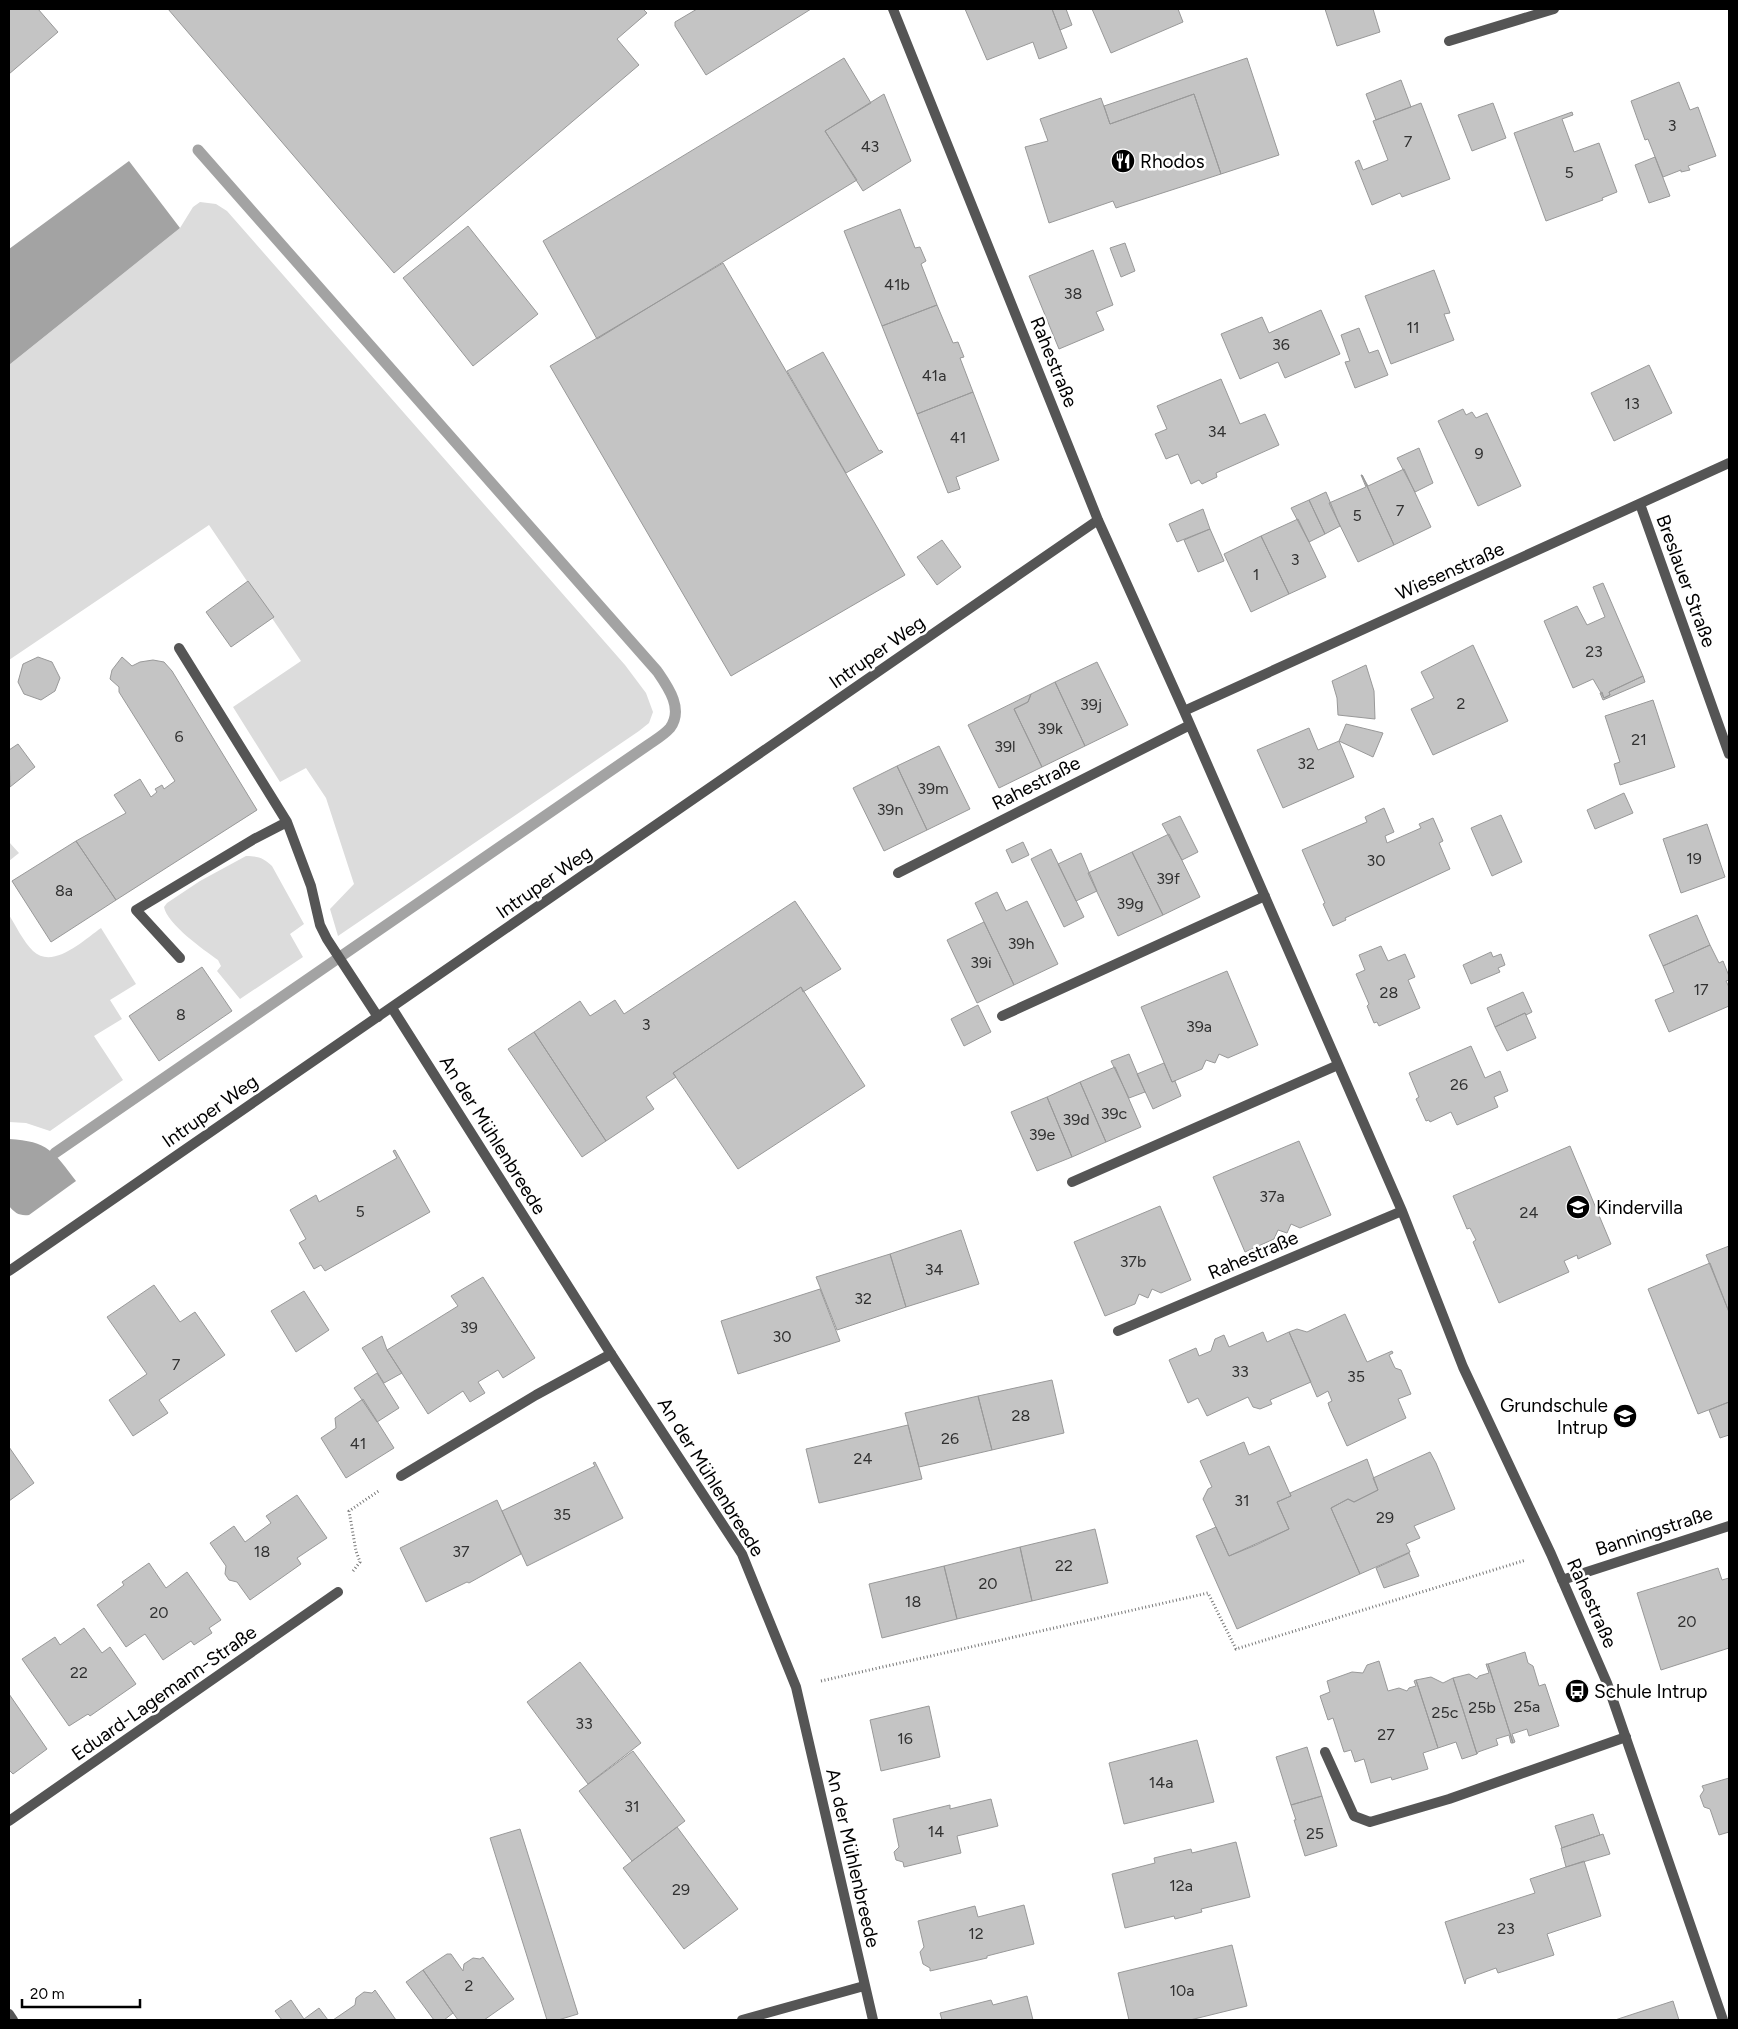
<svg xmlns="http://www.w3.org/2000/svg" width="1738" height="2029" font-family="Figtree,sans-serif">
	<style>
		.green { fill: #dcdcdc }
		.water { fill: #a3a3a3 }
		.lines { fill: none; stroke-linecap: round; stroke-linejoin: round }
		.stream { stroke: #a3a3a3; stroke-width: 11 }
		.building { fill: #c4c4c4; stroke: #999 }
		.path { stroke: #777; stroke-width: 3; stroke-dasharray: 1 2.5; stroke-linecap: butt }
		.lane { stroke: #555; stroke-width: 10 }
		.street { stroke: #555; stroke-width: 10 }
		.labels { text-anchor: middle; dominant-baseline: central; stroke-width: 5; stroke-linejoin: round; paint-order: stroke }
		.number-label { font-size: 16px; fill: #313131 }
		.poi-label { font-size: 19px; fill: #000; stroke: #fff; text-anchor: start }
		.street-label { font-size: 19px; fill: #000; stroke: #fff }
	</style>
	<rect width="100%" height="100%" fill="#fff"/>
	<path class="green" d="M200 202 216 204 227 211 625 665 646 693 653 712 649 723 639 731 338 936 330 909 354 884 326 798 306 768 280 782 233 707 301 661 209 525 9 660V365L180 228 193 207Z
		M9 842 19 853 9 861Z
		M246 856C258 856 264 858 272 866L304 924 290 934 303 957 240 999 217 971 221 966 218 960C204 950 167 924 164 907L167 903 200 881Z
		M9 915C16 926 23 941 33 951 53 970 84 940 101 928L136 984 110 1000 122 1019 94 1036 123 1080 50 1131 26 1123 9 1122Z"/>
	<path class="water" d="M129 161 180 228 9 365V249Z
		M9 1139C48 1141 54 1152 76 1181L29 1215C19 1216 15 1213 9 1206Z"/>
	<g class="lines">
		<path class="stream" d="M55 1153 648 745C655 740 664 735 670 728 684 709 668 687 657 671L198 150"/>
	</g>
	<path class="building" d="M9 9H38L58 32 9 74Z
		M168 9H643L647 13 617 39 639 65 394 273Z
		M697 9H811L706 75 675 26V22Z
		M965 9H1052L1067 48 1039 59 1033 42 987 60Z
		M1052 9H1066L1072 25 1060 30Z
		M1092 9H1178L1183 22 1111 53Z
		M1325 9H1373L1380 32 1337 46Z
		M844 58 871 103 825 131 857 180 597 339 543 241Z
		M1247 58 1279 155 1221 174 1194 94 1110 124 1104 106Z
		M1401 80 1411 107 1376 120 1366 94Z
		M1679 82 1690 110 1698 107 1716 156 1688 166 1690 170 1681 172V170L1663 177 1648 139 1645 140 1631 101Z
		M884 94 911 161 863 191 825 131Z
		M1194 94 1221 174 1116 208 1113 201 1049 223 1025 147 1048 141 1040 119 1101 98 1110 124Z
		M1421 103 1450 179 1402 197 1400 193 1372 205 1355 162 1359 160 1363 170 1388 160 1373 121Z
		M1493 103 1506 138 1472 151 1458 115Z
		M1572 112 1573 115 1562 119 1574 152 1599 143 1617 192 1602 198 1603 200 1546 221 1514 133Z
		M1655 157 1670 196 1649 203 1635 165Z
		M900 209 915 248 920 247 926 261 921 264 937 305 882 326 844 231Z
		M468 226 538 314 473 366 403 278Z
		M1125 243 1135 271 1121 277 1110 248Z
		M1093 250 1113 305 1096 312 1104 330 1059 349 1029 276Z
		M723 263 905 575 731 676 550 366Z
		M1434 270 1450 313 1444 314 1454 340 1391 364 1365 296Z
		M937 305 953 343 958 342 964 357 960 358 973 392 917 414 882 326Z
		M1321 310 1340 354 1285 378 1278 362 1240 379 1221 334 1262 317 1269 333Z
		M1359 328 1369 353 1378 350 1388 375 1355 388 1345 362 1350 361 1341 335Z
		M823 352 879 451 881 450 883 452 846 473 787 371Z
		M1649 365 1672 413 1614 441 1591 393Z
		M1221 379 1240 424 1265 414 1279 445 1216 473 1217 477 1202 484 1199 480 1191 484 1178 454 1166 459 1155 434 1167 429 1157 406Z
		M973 392 999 460 956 477 960 489 948 493 917 414Z
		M1463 409 1466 415 1472 412 1476 418 1487 413 1521 486 1478 506 1438 421Z
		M1419 448 1433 483 1415 492 1397 458Z
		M1404 469 1431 527 1394 545 1362 475 1368 486Z
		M1361 475H1362L1394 545 1358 562 1329 503 1366 487Z
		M1326 492 1340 526 1325 534 1309 500Z
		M1309 500 1325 534 1309 542 1291 508Z
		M1203 509 1210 529 1177 542 1169 524Z
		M1298 519 1326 577 1289 594 1261 536Z
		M1210 529 1224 561 1198 572 1184 540Z
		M1261 536 1289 594 1251 612 1224 554Z
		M942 540 961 567 937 585 917 557Z
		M248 581 274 617 231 647 206 612Z
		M1603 583 1643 676 1609 692 1610 695 1604 698 1593 679 1573 688 1544 621 1577 606 1587 625 1605 617 1593 587Z
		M1473 645 1508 721 1433 755 1411 709 1434 698 1421 672Z
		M38 657 52 662 60 678 55 691 41 700 24 694 18 682 23 664Z
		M122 657 132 666 140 662 153 660 164 662 172 671 257 810 116 900 76 841 126 813 114 795 140 779 151 797 157 792 155 789 162 785 164 789 175 781 119 692V687L110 679 112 670Z
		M1097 662 1128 725 1085 746 1055 682Z
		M1366 665 1374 691 1375 719 1338 715 1337 698 1332 681Z
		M1643 676 1645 682 1603 700 1600 693 1602 692 1604 698 1610 695 1609 692Z
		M1055 682 1085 746 1042 767 1014 709 1028 702 1031 694Z
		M1031 694 1028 702 1014 709 1042 767 999 788 968 725Z
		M1653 700 1675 767 1620 785 1614 764 1620 762 1605 716Z
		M1346 724 1383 733 1373 757 1339 741Z
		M1309 728 1318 750 1339 741 1354 777 1283 808 1257 750Z
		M18 744 35 767 10 787 9 750Z
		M939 746 970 809 927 830 897 766Z
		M897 766 927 830 884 851 853 788Z
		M1624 793 1633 813 1595 829 1587 810Z
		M1384 808 1394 832 1385 836 1387 843 1421 828 1419 824 1433 818 1443 841 1439 843 1450 869 1345 918 1346 920 1333 926 1323 904 1325 903 1302 850 1367 822 1365 817Z
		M1501 815 1522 862 1492 876 1471 828Z
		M1180 816 1198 852 1182 860 1162 824Z
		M1707 824 1725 877 1681 893 1663 839Z
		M1169 834 1200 897 1163 915 1132 852Z
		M76 841 116 900 51 942 12 881Z
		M1023 842 1029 855 1012 863 1006 850Z
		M1051 849 1084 917 1064 927 1031 859Z
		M1132 852 1163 915 1118 936 1088 873Z
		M1081 853 1097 891 1076 901 1058 864Z
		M997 892 1006 911 1027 901 1058 964 1014 985 975 903Z
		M795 901 841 969 803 992 801 987 673 1073 676 1077 646 1097 654 1109 606 1141 534 1032 580 1001 590 1016 615 1000 624 1014Z
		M1697 915 1710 945 1663 966 1649 935Z
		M984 922 1014 985 977 1003 947 940Z
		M1710 945 1719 963 1723 961 1729 976V980L1726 981 1729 987V1006L1669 1032 1655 1000 1674 992 1663 966Z
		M1381 946 1388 961 1405 954 1415 977 1408 980 1420 1008 1379 1026 1377 1022 1374 1023 1367 1006 1369 1004 1356 974 1365 970 1359 955Z
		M1491 952 1493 957 1501 954 1505 965 1498 968 1500 972 1471 984 1463 965Z
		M202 967 232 1011 159 1061 129 1016Z
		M1227 971 1258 1045 1228 1058 1219 1054 1215 1063 1206 1060 1202 1069 1172 1082 1141 1007Z
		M801 987 865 1086 738 1169 673 1073Z
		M1523 992 1532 1012 1526 1015 1525 1013 1495 1027 1487 1008Z
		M978 1005 991 1032 964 1046 951 1019Z
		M1525 1013 1536 1038 1507 1051 1495 1027Z
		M534 1032 606 1141 582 1157 508 1049Z
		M1471 1046 1485 1078 1500 1071 1508 1091 1494 1097 1498 1107 1457 1125 1451 1112 1430 1122 1429 1120 1426 1121 1416 1099 1419 1097 1409 1073Z
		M1129 1054 1145 1092 1129 1098 1111 1061Z
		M1164 1063 1172 1082 1175 1081 1181 1096 1153 1109 1137 1074Z
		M1115 1067 1141 1127 1106 1142 1080 1082Z
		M1080 1082 1106 1142 1072 1157 1047 1097Z
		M1047 1097 1072 1157 1037 1171 1011 1112Z
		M1299 1141 1331 1215 1300 1228 1291 1224 1287 1233 1278 1230 1274 1239 1245 1252 1213 1177Z
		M1570 1146 1611 1244 1578 1259 1577 1255 1564 1261 1569 1272 1499 1303 1473 1242 1476 1240 1470 1228 1467 1229 1453 1196Z
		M395 1150 430 1212 325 1271 321 1265 314 1269 299 1243 306 1239 290 1210 316 1195 319 1202 397 1158 393 1151Z
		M1160 1206 1191 1280 1161 1293 1152 1289 1148 1298 1139 1294 1135 1304 1105 1316 1074 1242Z
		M961 1230 979 1284 906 1307 890 1254Z
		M1729 1246V1312L1706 1255Z
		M890 1254 906 1307 837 1330 816 1277Z
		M1710 1263 1729 1312V1402L1698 1414 1648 1289Z
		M483 1277 535 1358 503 1378 498 1370 478 1382 485 1393 470 1402 463 1391 428 1414 387 1350 458 1306 451 1296Z
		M154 1285 180 1322 195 1312 225 1355 159 1400 168 1413 133 1436 109 1400 147 1374 107 1317Z
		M820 1289 840 1341 738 1374 721 1321Z
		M304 1291 329 1330 296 1352 271 1311Z
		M1345 1314 1367 1362 1392 1351 1393 1353 1389 1355 1395 1368 1401 1370 1411 1394 1398 1399 1406 1418 1347 1446 1330 1409 1328 1403 1332 1401 1328 1391 1317 1397 1289 1332 1297 1329 1307 1332Z
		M1263 1332 1267 1342 1289 1332 1311 1382 1270 1400 1272 1404 1260 1409 1253 1407 1248 1397 1207 1416 1198 1398 1188 1403 1169 1360 1196 1348 1199 1356 1211 1351 1215 1339 1224 1335 1229 1347Z
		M382 1336 387 1350 402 1373 384 1383 362 1348Z
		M377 1373 399 1408 377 1422 354 1388Z
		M1052 1380 1064 1433 992 1450 978 1396Z
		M978 1396 992 1450 919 1467 905 1413Z
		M363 1399 394 1448 346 1478 321 1438 336 1428 335 1418Z
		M1729 1402V1435L1720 1438 1709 1410Z
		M908 1425 922 1479 819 1503 806 1449Z
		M1244 1442 1249 1455 1269 1446 1291 1496 1277 1502 1289 1529 1229 1556 1203 1499 1208 1489 1212 1487 1200 1461Z
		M9 1447 34 1483 9 1501Z
		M1430 1452 1436 1463 1455 1509 1414 1526 1420 1538 1406 1544 1410 1552 1360 1574 1331 1508 1348 1499 1354 1502 1378 1490 1373 1478Z
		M1367 1459 1378 1490 1354 1502 1348 1499 1331 1508 1360 1574 1237 1629 1196 1536 1216 1527 1229 1556 1256 1545 1289 1529 1277 1502 1291 1496 1290 1493Z
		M595 1462 623 1518 527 1566 502 1511 595 1466 593 1463Z
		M297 1495 327 1538 297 1558 301 1564 250 1600 237 1582 229 1580 225 1574 226 1566 210 1543 234 1526 245 1542 271 1523 266 1516Z
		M497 1500 521 1554 469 1583 467 1582 426 1602 400 1548Z
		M1095 1529 1108 1583 1032 1601 1020 1547Z
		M1020 1547 1032 1601 957 1619 944 1566Z
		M1409 1553 1419 1576 1384 1588 1376 1568Z
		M149 1563 166 1588 187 1572 221 1620 209 1628 212 1633 194 1645 191 1641 163 1660 145 1634 126 1647 97 1605 124 1585 122 1582Z
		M944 1566 957 1619 882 1638 869 1584Z
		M1718 1568 1722 1580 1729 1578V1648L1661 1670 1637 1593Z
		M84 1628 102 1653 110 1647 136 1684 90 1716 88 1714 69 1726 22 1659 55 1637 60 1645Z
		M1525 1652 1528 1663 1533 1666 1539 1686 1545 1684 1559 1726 1529 1736 1527 1729 1512 1734 1515 1742 1513 1743 1488 1664Z
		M1379 1661 1388 1691 1399 1688 1407 1691 1409 1688 1416 1686 1414 1681 1416 1680 1438 1748 1423 1753 1428 1769 1392 1780 1391 1777 1371 1783 1364 1759 1355 1762 1351 1750 1344 1752 1333 1718 1328 1720 1320 1696 1330 1692 1327 1681 1352 1672 1363 1673 1367 1665Z
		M580 1662 641 1743 588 1784 527 1702Z
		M1486 1664H1488L1513 1743H1511L1509 1735 1496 1739 1498 1745 1478 1752 1477 1754 1453 1678 1469 1674 1477 1679 1479 1676 1489 1673Z
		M1431 1677 1443 1683 1453 1678 1477 1754 1462 1759 1456 1742 1438 1748 1416 1680Z
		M9 1694 47 1749 13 1774 9 1770Z
		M929 1706 940 1757 881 1771 870 1720Z
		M1197 1740 1214 1802 1124 1824 1109 1763Z
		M1307 1747 1322 1796 1291 1805 1276 1757Z
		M633 1751 685 1821 632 1861 579 1791Z
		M1729 1778V1832L1719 1835 1710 1809 1704 1807 1700 1796 1704 1790 1702 1786Z
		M1322 1796 1337 1846 1305 1856 1294 1820H1296L1291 1805Z
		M991 1799 998 1826 957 1836 961 1853 904 1867 903 1862 896 1860 894 1852 899 1847 893 1819 950 1805V1809Z
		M1593 1814 1600 1835 1562 1848 1555 1826Z
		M677 1827 738 1909 684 1949 623 1868Z
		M520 1829 578 2014 558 2020H547L490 1838Z
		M1603 1834 1610 1854 1566 1867 1561 1848Z
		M1236 1842 1250 1897 1201 1909 1202 1912 1175 1919 1174 1916 1125 1928 1112 1874 1155 1863 1154 1858 1191 1849 1192 1853Z
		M1584 1861 1601 1916 1547 1934 1554 1955 1498 1973 1496 1968 1466 1979 1465 1984 1445 1922 1535 1893 1530 1879Z
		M1024 1905 1034 1944 987 1956V1958L930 1971V1968L923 1964 920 1952 924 1947 918 1921 975 1906 978 1917Z
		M1232 1945 1247 2006 1190 2020H1129L1118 1973Z
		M447 1954H451L463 1971 464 1964 473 1958 480 1959 483 1957 514 1999 484 2020H458L423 1970Z
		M423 1970 453 2013 444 2020H434L406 1982Z
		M375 1990 396 2020H333L355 2005 356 1998 364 1992 372 1993Z
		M1027 1996 1033 2020H942L940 2013 991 2000 993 2005Z
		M291 2000 304 2019 305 2020H282L275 2011Z
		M1673 2001 1679 2020H1615Z
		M319 2008 328 2020H305L304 2019Z"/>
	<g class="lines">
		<path class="path" d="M353 1571 360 1562 356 1551 349 1511 380 1490
			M821 1681 1208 1593 1236 1649 1526 1560"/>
		<path class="lane" d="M179 648 287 822
			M180 958 136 910 254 839 287 822 311 886 320 925 327 939 378 1017
			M401 1476 536 1395 611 1354
			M1325 1752 1354 1816 1370 1822 1449 1799 1626 1737"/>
		<path class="street" d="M893 9 1098 520 1184 711 1402 1211 1463 1367 1551 1554 1607 1683 1723 2020
			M1449 41 1554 9
			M1640 504 1729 754
			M1184 711 1729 463
			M898 873 1190 725
			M392 1008 611 1354 742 1554 796 1687 873 2020
			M1002 1016 1265 896
			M1072 1182 1338 1065
			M9 1271 1098 520
			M1118 1331 1402 1211
			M1562 1580 1729 1526
			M9 1821 338 1592
			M9 2014 13 2020
			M742 2020 864 1986"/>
	</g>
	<defs>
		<g id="restaurant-disc" transform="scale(1.25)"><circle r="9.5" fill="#000" stroke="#fff"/><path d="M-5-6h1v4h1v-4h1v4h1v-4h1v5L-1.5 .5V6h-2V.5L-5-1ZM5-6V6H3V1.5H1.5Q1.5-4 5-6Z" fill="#fff"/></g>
		<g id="school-disc" transform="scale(1.25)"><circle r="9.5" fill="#000" stroke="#fff"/><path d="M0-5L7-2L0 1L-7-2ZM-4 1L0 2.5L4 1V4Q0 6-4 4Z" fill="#fff"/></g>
		<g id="bus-disc" transform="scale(1.25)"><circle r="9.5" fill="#000" stroke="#fff"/><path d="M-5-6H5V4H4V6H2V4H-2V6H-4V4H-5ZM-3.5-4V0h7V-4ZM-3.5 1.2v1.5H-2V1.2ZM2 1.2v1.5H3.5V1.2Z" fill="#fff"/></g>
	</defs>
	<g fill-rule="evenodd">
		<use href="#restaurant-disc" x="1123" y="161"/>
		<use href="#school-disc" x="1578" y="1207"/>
		<use href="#school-disc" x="1625" y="1416"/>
		<use href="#bus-disc" x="1577" y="1691"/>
	</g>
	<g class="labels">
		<g class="number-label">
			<text x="1672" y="125">3</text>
			<text x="1408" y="141">7</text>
			<text x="870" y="146">43</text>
			<text x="1569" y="172">5</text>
			<text x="897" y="284">41b</text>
			<text x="1073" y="293">38</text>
			<text x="1413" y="327">11</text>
			<text x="1281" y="344">36</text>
			<text x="934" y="375">41a</text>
			<text x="1632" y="403">13</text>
			<text x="1217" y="431">34</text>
			<text x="958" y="437">41</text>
			<text x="1479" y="453">9</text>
			<text x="1400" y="510">7</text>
			<text x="1357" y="515">5</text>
			<text x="1295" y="559">3</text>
			<text x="1256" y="574">1</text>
			<text x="1594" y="651">23</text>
			<text x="1461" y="703">2</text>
			<text x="1091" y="704">39j</text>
			<text x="1050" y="728">39k</text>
			<text x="179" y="736">6</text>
			<text x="1639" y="739">21</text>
			<text x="1005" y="746">39l</text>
			<text x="1306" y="763">32</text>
			<text x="933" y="788">39m</text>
			<text x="890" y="809">39n</text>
			<text x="1694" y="858">19</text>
			<text x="1376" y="860">30</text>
			<text x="1168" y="878">39f</text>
			<text x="64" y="890">8a</text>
			<text x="1130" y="903">39g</text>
			<text x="1021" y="943">39h</text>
			<text x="981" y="962">39i</text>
			<text x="1701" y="989">17</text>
			<text x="1389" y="992">28</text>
			<text x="181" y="1014">8</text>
			<text x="646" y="1024">3</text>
			<text x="1199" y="1026">39a</text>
			<text x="1459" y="1084">26</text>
			<text x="1114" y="1113">39c</text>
			<text x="1076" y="1119">39d</text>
			<text x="1042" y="1134">39e</text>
			<text x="1272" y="1196">37a</text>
			<text x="360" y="1211">5</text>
			<text x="1529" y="1212">24</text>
			<text x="1133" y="1261">37b</text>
			<text x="934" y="1269">34</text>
			<text x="863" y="1298">32</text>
			<text x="469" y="1327">39</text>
			<text x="782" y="1336">30</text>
			<text x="176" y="1364">7</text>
			<text x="1240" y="1371">33</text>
			<text x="1356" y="1376">35</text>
			<text x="1021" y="1415">28</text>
			<text x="950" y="1438">26</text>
			<text x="358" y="1443">41</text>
			<text x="863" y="1458">24</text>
			<text x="1242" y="1500">31</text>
			<text x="562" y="1514">35</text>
			<text x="1385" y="1517">29</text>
			<text x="262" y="1551">18</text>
			<text x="461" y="1551">37</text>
			<text x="1064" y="1565">22</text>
			<text x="988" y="1583">20</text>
			<text x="913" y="1601">18</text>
			<text x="159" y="1612">20</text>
			<text x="1687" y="1621">20</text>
			<text x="79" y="1672">22</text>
			<text x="1527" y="1706">25a</text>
			<text x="1482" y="1707">25b</text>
			<text x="1445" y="1712">25c</text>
			<text x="584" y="1723">33</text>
			<text x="1386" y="1734">27</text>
			<text x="905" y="1738">16</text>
			<text x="1161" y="1782">14a</text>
			<text x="632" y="1806">31</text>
			<text x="936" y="1831">14</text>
			<text x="1315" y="1833">25</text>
			<text x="1181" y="1885">12a</text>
			<text x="681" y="1889">29</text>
			<text x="1506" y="1928">23</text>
			<text x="976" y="1933">12</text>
			<text x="469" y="1985">2</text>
			<text x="1182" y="1990">10a</text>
		</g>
		<g class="poi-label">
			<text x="1140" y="161">Rhodos</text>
			<text x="1596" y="1207">Kindervilla</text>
			<text x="1608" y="1405" text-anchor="end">Grundschule<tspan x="1608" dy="22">Intrup</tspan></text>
			<text x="1594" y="1691">Schule Intrup</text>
		</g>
		<g class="street-label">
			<text transform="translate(1054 362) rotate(68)">Rahestraße</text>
			<text transform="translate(1450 571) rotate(-24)">Wiesenstraße</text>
			<text transform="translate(1686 581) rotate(70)">Breslauer Straße</text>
			<text transform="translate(877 652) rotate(-35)">Intruper Weg</text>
			<text transform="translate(1036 783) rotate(-27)">Rahestraße</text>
			<text transform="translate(544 882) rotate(-35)">Intruper Weg</text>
			<text transform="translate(210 1111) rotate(-35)">Intruper Weg</text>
			<text transform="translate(493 1135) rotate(58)">An der Mühlenbreede</text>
			<text transform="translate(1253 1255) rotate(-23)">Rahestraße</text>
			<text transform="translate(711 1477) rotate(58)">An der Mühlenbreede</text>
			<text transform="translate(1654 1531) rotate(-18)">Banningstraße</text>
			<text transform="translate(1592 1603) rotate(66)">Rahestraße</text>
			<text transform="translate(164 1693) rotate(-35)">Eduard-Lagemann-Straße</text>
			<text transform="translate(853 1858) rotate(77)">An der Mühlenbreede</text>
		</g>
	</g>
	<rect width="1738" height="2029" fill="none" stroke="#000000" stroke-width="20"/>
	<path d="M22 1999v8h118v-8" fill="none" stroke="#000000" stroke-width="2.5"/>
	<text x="30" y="1999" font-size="15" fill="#000000" stroke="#ffffff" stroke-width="4" paint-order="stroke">20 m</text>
</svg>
